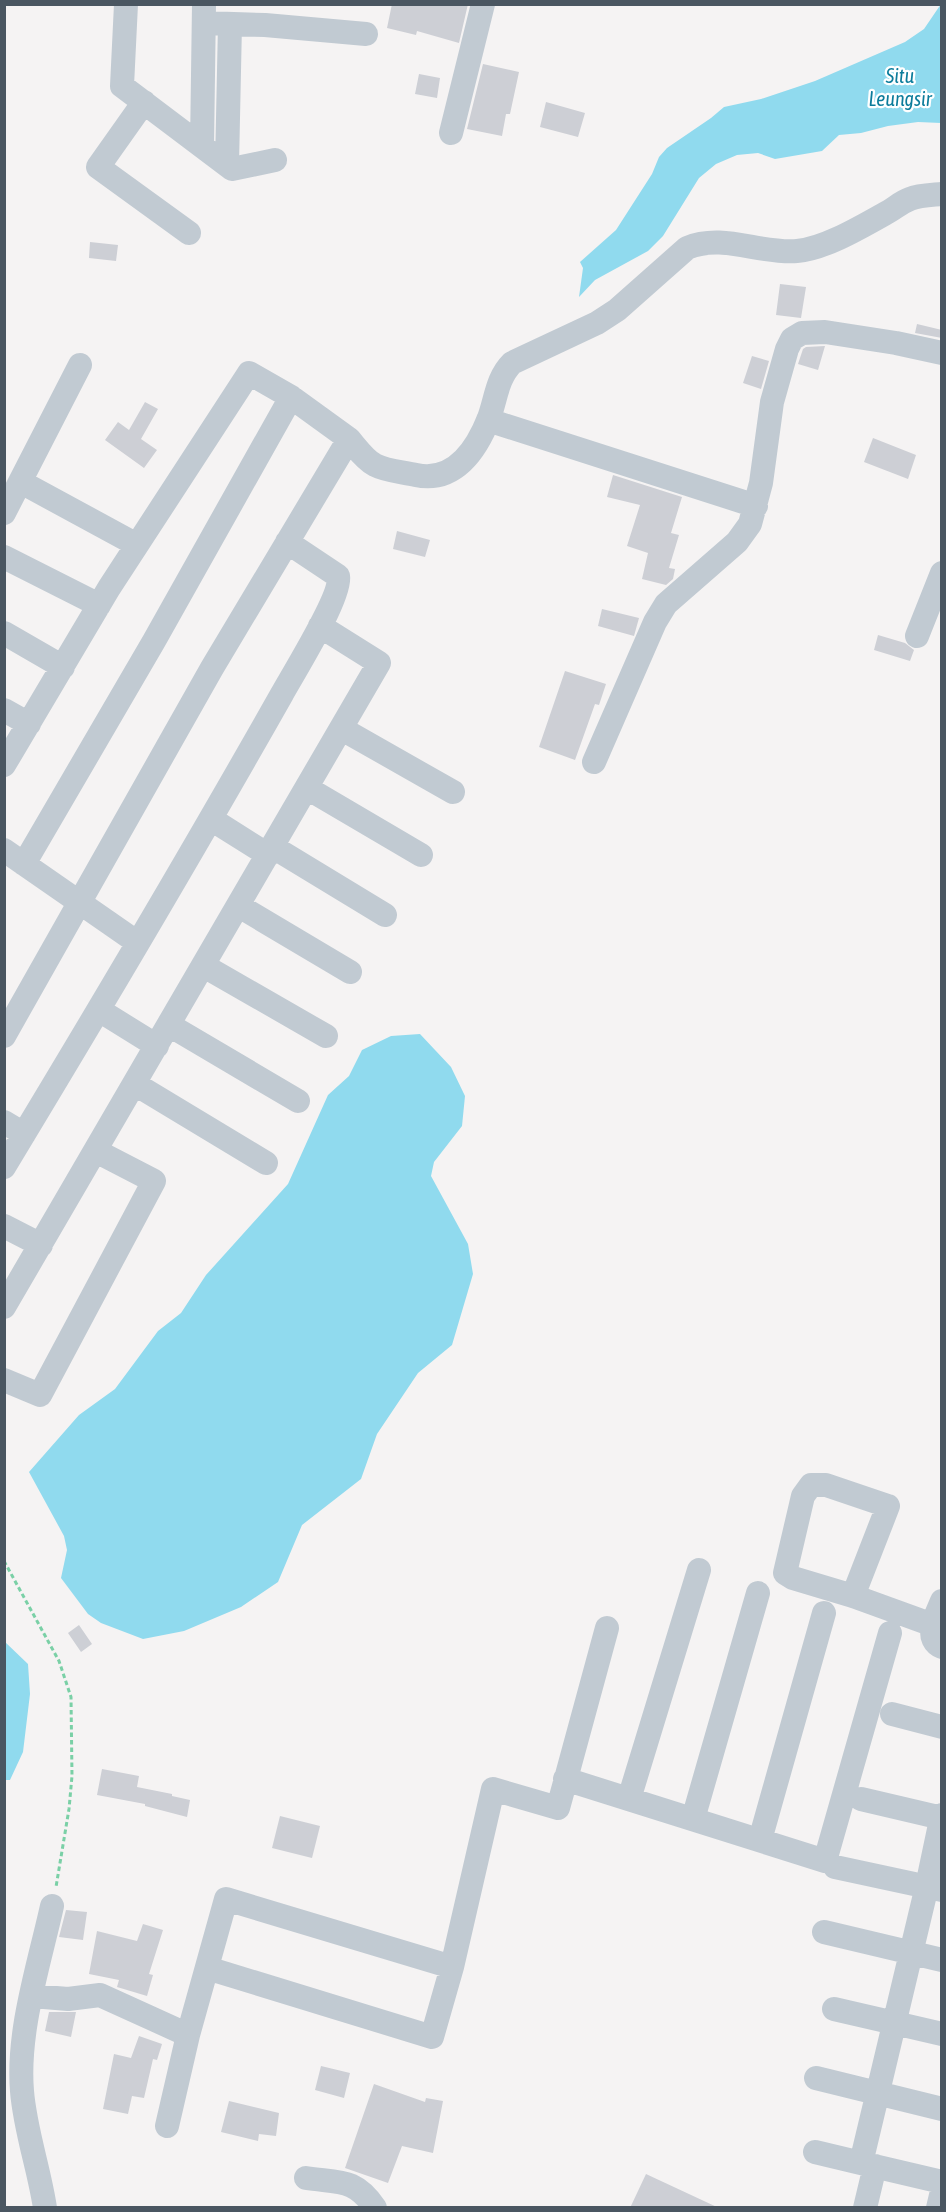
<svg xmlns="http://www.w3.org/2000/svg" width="946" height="2212" font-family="'Asap Condensed',sans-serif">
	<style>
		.water { fill: #90daee }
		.building { fill: #cdcfd5 }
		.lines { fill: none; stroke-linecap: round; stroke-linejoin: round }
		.path { stroke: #7ad0a6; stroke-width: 3; stroke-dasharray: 4.5 3; stroke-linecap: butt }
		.minor { stroke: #c1cad2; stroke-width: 24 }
		.labels { text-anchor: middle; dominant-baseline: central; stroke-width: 4.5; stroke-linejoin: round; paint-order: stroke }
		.water-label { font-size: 20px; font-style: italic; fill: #0c7c9b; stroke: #fff }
	</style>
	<rect width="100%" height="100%" fill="#f5f3f3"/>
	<path class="water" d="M941 4V123L918 122 888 126 861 133 839 135 822 151 775 159 758 153 737 155 716 164 699 178 663 236 648 251 595 280 579 297 583 268 580 262 616 230 652 174 659 157 667 148 711 118 724 107 761 99 815 81 905 42 924 29Z
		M420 1034 451 1067 465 1096 462 1126 434 1162 431 1176 468 1244 473 1274 452 1345 418 1373 377 1434 361 1479 302 1525 278 1582 241 1607 184 1631 143 1639 101 1623 88 1614 61 1578 67 1550 64 1536 29 1472 79 1415 115 1389 158 1331 181 1313 206 1275 288 1184 328 1095 349 1076 362 1050 391 1036Z
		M4 1641 28 1664 30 1694 23 1752 10 1780H4Z"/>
	<path class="building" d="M392 4H468L459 43 417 31 416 35 387 28Z
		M483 64 519 72 510 114H506L502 136 467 129Z
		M419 74 440 78 437 98 415 94Z
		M546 102 585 113 578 137 540 127Z
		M90 242 118 245 116 261 89 258Z
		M780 284 806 287 801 318 776 315Z
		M917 324 942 330V338L915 333Z
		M825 346 818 370 798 364 803 349 806 347Z
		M752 356 769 361 761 389 743 383Z
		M145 402 158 409 141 439 157 450 144 468 105 440 118 422 129 430Z
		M873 438 916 455 908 479 864 462Z
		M613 475 682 497 671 533 679 535 669 568 675 569 673 579 666 585 642 579 648 553 627 546 640 505 607 497Z
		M397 531 430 540 425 557 393 549Z
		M602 609 639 618 634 636 598 626Z
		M878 635 905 643 914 650 910 661 874 650Z
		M565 671 606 684 599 705 595 704 575 760 539 747Z
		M79 1625 92 1644 81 1652 68 1633Z
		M102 1769 139 1776 137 1787 172 1794V1796L190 1800 187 1817 145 1806V1804L97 1795Z
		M280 1816 320 1826 312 1858 272 1848Z
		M66 1910 87 1912 83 1940 59 1937Z
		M143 1924 163 1930 149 1974 153 1975 147 1996 117 1987 119 1980 89 1974 97 1931 137 1941Z
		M49 2012H76L71 2037 45 2031Z
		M139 2036 162 2044 157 2060 153 2059 144 2098 132 2096 128 2114 103 2109 114 2054 131 2058Z
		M321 2066 350 2073 344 2098 315 2090Z
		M374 2084 425 2102 426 2098 443 2101 433 2153 402 2146 388 2183 345 2168Z
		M229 2101 279 2113 276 2136 259 2134 258 2141 221 2132Z
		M646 2174 719 2208H630Z"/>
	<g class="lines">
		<path class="path" d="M4 1561 59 1661 71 1697 72 1776 69 1809 56 1887"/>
		<path class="minor" d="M126 4 122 86 232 169 275 160
			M204 23 265 25 366 34
			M144 102 98 167 189 233
			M451 133 483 4
			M202 146 204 4
			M227 165 230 24
			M488 420 756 506
			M349 439C356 447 365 460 375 465 386 471 403 472 416 475 454 483 476 451 489 418 496 399 497 378 512 363L597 323 617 310 687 248C723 233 759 254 797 251 824 249 861 227 886 213 894 209 901 202 910 199 919 195 931 195 942 194
			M21 482 137 545
			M4 513 80 365
			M4 557 99 605
			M4 633 63 667
			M917 636 942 573
			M4 710 29 724
			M342 729 453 792
			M594 762 655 622 666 604 737 542 750 524 761 483 772 402 787 349 792 339 802 333 825 332 896 343 942 353
			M4 765 109 588 249 373 291 397 349 439 212 668 4 1036
			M307 788 421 855
			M211 819 268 855
			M273 847 385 915
			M4 850 138 943
			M24 864 154 641 291 397
			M239 906 350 972
			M204 966 326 1036
			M99 1010 157 1046
			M169 1025 298 1101
			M135 1084 266 1163
			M4 1122 24 1134
			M4 1167C99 1010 192 853 282 694 293 674 343 594 338 576L287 542
			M4 1226 41 1245
			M4 1307 379 663 320 626
			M4 1380 40 1395 154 1181 96 1151
			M853 1596 888 1506 826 1485H811L803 1496 785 1573 793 1578 853 1596 933 1625
			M942 1601C936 1615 923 1639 942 1647
			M892 1714 942 1727
			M565 1779 825 1861 890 1633
			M629 1799 699 1570
			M861 1799 942 1818
			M693 1819 758 1593
			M760 1840 824 1613
			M835 1867 942 1890
			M824 1932 942 1960
			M207 1968 432 2037 452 1967 493 1789 558 1808 607 1628
			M32 1996 68 1999 100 1995 188 2035 167 2126
			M834 2009 942 2034
			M188 2035 226 1899 452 1967
			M816 2078 942 2109
			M815 2152 861 2163 927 1886 942 1815
			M861 2163 942 2182
			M306 2178C339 2183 355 2178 375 2208
			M45 2208C39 2168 25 2130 22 2091 17 2031 39 1965 52 1906
			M865 2208 875 2166
			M938 2208 942 2191"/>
	</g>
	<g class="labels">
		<g class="water-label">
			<text x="900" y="75">Situ<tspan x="900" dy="23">Leungsir</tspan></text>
		</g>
	</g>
	<rect width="946" height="2212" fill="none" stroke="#4a5661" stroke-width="12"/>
</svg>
